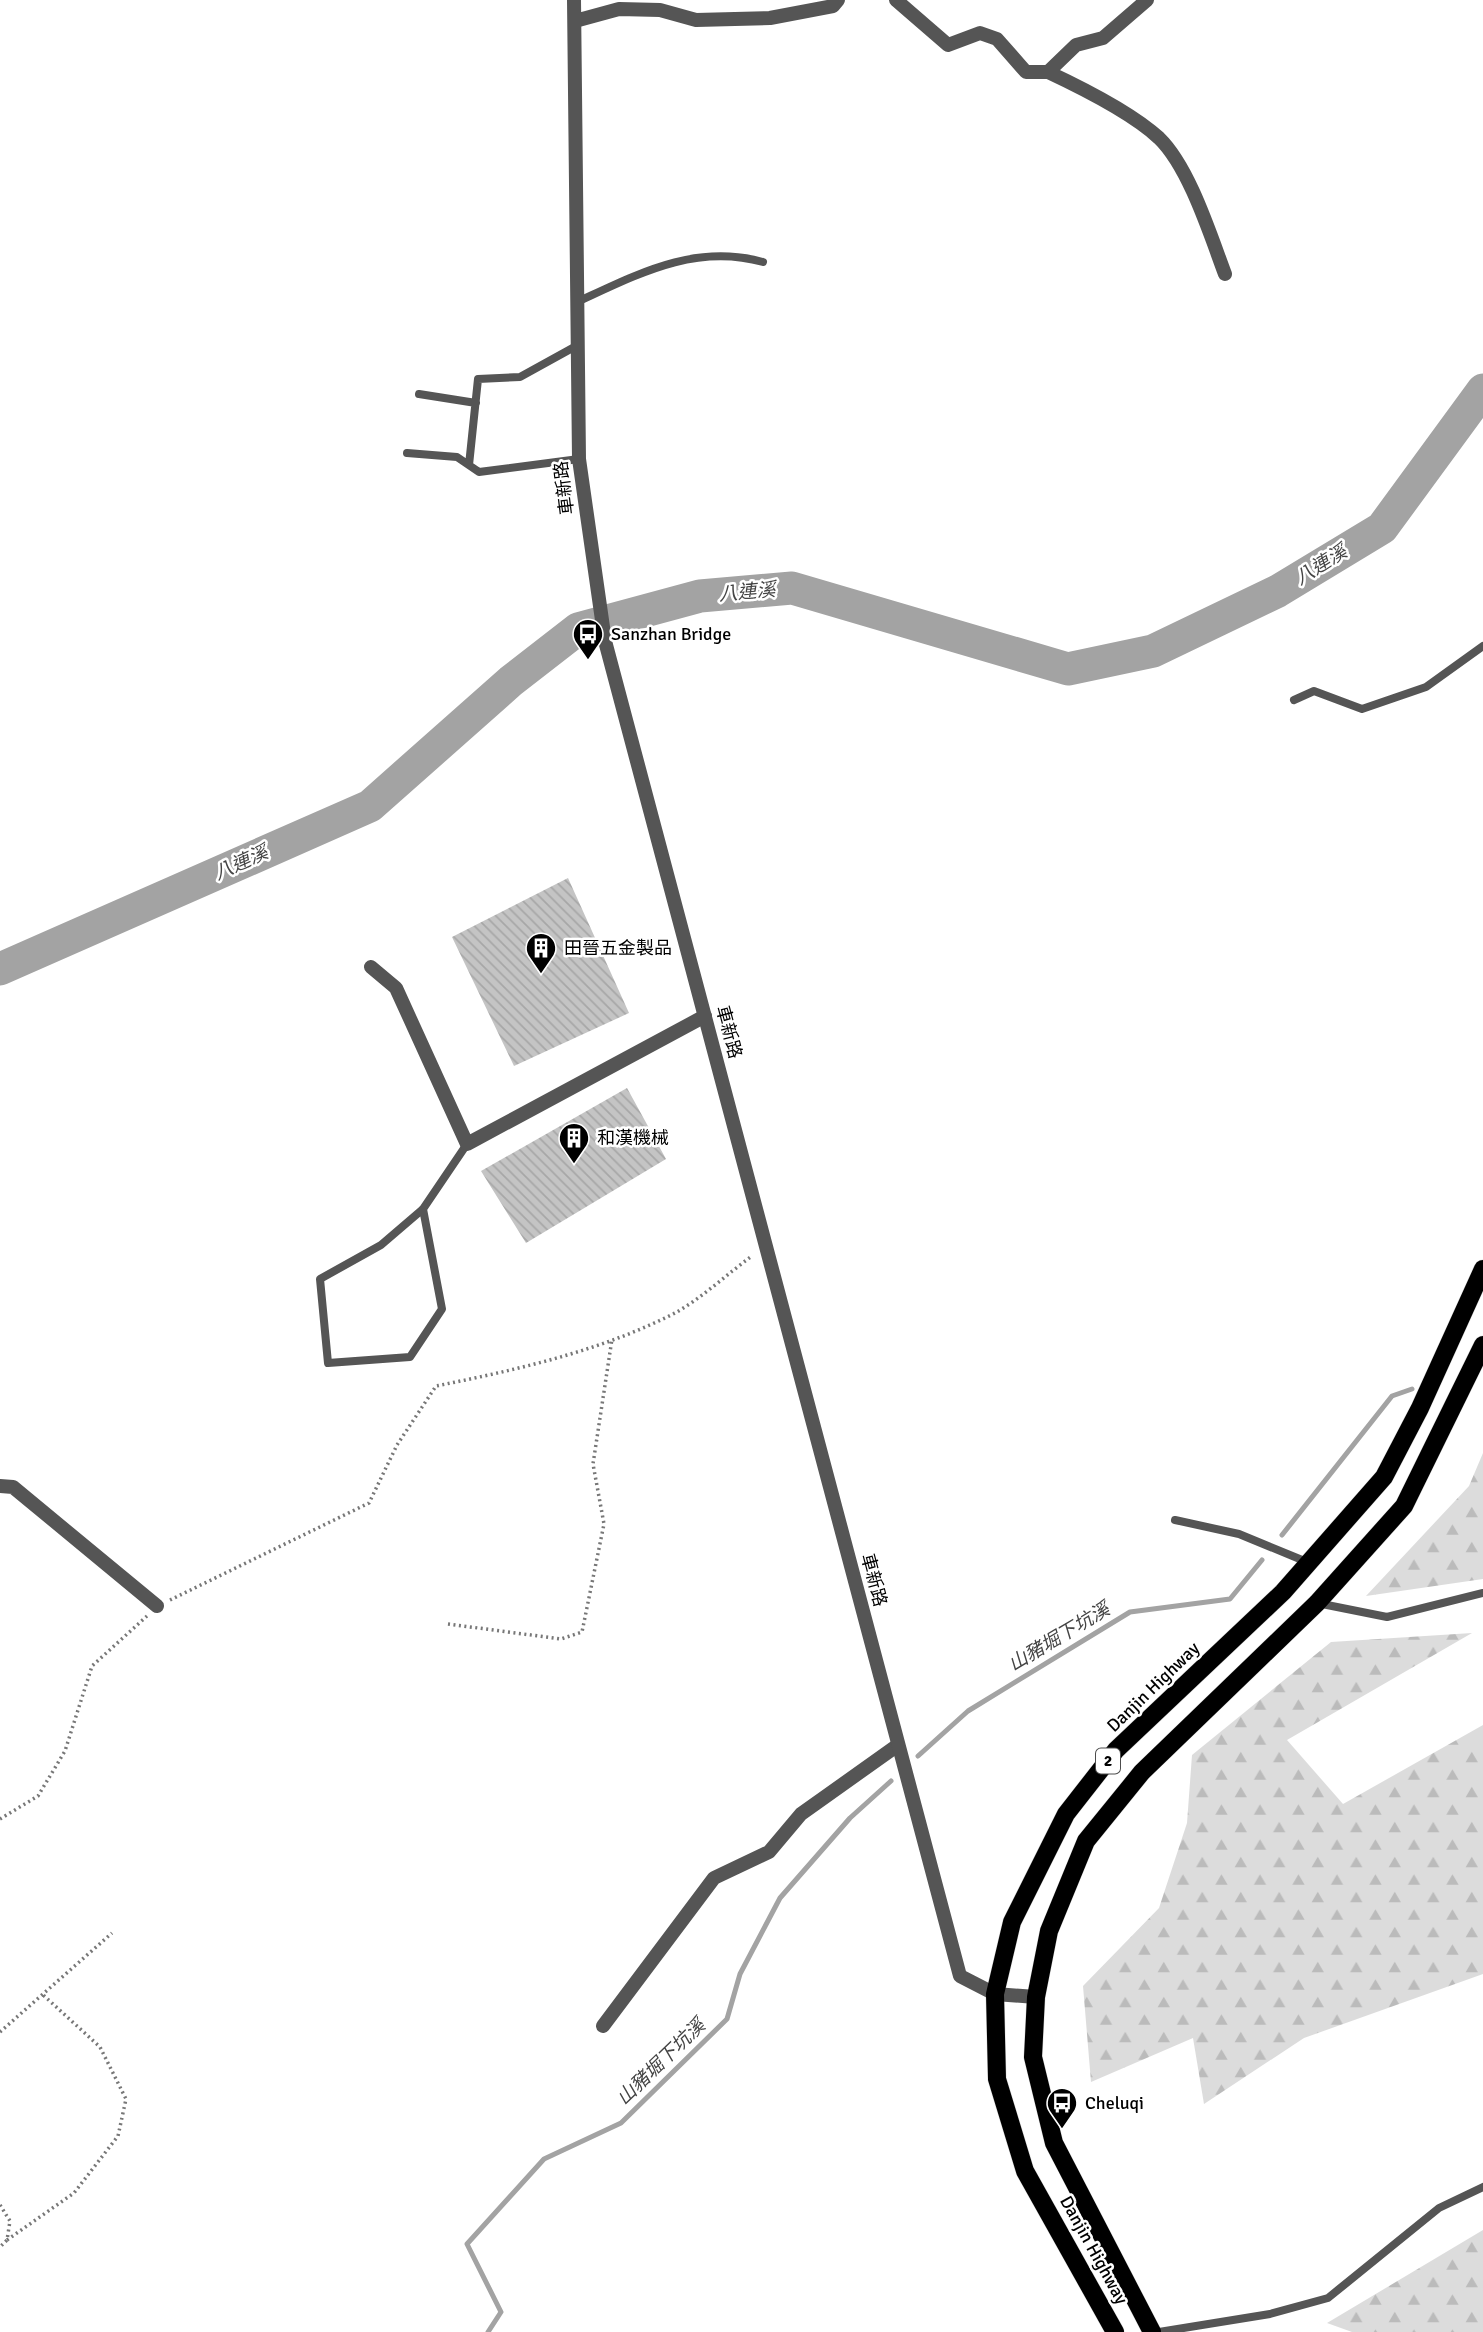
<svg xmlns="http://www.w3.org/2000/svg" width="1483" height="2332" font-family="Signika,'Noto Sans TC',sans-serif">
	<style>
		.forest { fill: url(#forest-firs) }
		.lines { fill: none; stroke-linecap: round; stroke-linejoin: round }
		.stream { stroke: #a3a3a3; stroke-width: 5 }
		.river { stroke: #a3a3a3; stroke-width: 33 }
		.building { fill: url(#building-back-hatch) }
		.primary-casing { stroke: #dbdbdb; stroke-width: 19 }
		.path { stroke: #777; stroke-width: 3.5; stroke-dasharray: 2 3.5; stroke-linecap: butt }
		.service { stroke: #555; stroke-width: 8 }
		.minor { stroke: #555; stroke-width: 14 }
		.tertiary { stroke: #555; stroke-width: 14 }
		.primary { stroke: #000; stroke-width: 18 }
		.labels { text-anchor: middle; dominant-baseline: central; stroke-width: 5; stroke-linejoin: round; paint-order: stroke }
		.shield { fill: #fff; stroke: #4c4c4c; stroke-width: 2 }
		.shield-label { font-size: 16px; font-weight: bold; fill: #000 }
		.street-label { font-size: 18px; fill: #000; stroke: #fff }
		.poi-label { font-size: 18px; fill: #000; stroke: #fff; text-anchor: start }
		.water-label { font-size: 19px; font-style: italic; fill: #444; stroke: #fff }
	</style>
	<defs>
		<pattern id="forest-firs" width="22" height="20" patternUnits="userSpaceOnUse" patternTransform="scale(1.75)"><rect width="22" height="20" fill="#dcdcdc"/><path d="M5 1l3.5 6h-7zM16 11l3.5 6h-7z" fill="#bbb"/></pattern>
		<pattern id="building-back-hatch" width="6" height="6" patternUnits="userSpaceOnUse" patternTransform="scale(1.75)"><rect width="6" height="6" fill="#c4c4c4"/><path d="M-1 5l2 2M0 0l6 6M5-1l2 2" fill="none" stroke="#a7a7a7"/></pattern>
	</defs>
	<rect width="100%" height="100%" fill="#fff"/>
	<path class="forest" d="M1483 1453V1579L1366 1596 1469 1486Z
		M1472 1633 1287 1740 1343 1804 1483 1725V1974L1304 2038 1204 2104 1193 2038 1091 2082 1083 1986 1159 1908 1187 1823 1192 1755 1331 1642Z
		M1483 2230V2332H1352L1327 2323Z"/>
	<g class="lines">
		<path class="stream" d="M1282 1535 1392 1396 1412 1389
			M918 1756 968 1711 1130 1612 1230 1599 1262 1560
			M488 2332 501 2312 467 2244 544 2159 621 2123 727 2019 740 1974 780 1898 850 1818 891 1781"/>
		<path class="river" d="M0 969 370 806 511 681 578 629 700 596 792 588 1068 669 1153 651 1278 591 1382 528 1483 390"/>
	</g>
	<path class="building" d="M568 878 629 1013 514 1066 452 937Z
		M627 1088 666 1159 526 1243 481 1171Z"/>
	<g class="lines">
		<g class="primary-casing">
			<path id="primary" d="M1115 2332 1025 2171 997 2079 995 1994 1012 1922 1066 1814 1116 1750 1283 1592 1384 1477 1420 1408 1483 1269
				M1152 2332 1054 2143 1033 2057 1036 1997 1049 1931 1086 1841 1142 1772 1317 1603 1404 1506 1483 1345"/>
		</g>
		<path class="path" d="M170 1600 369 1503 397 1445 436 1386C516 1370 601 1351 675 1313 702 1298 727 1274 752 1256
			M448 1624 561 1639 582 1632 604 1524 593 1464 612 1339
			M0 1819 38 1796 65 1751 92 1666 147 1616
			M0 2032 112 1933
			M0 2205 10 2221 7 2240 0 2247
			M7 2240 74 2193 118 2136 126 2099 100 2047 41 1993"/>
		<path class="service" d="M577 302C638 274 695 243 763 262
			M419 394 476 403
			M407 453 457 457 479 472 579 459
			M469 465 478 379 520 377 578 345
			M1294 700 1314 691 1362 709 1426 687 1483 646
			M423 1209 442 1309 410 1357 328 1363 320 1279 381 1245 423 1209 467 1144
			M1175 1520 1239 1534 1307 1562
			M1317 1603 1387 1617 1483 1593
			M1159 2332 1270 2314 1328 2298 1439 2208 1483 2187"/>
		<path class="minor" d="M896 0 948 45 980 33 997 39 1026 72H1048
			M1147 0 1103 38 1076 45 1048 72C1080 87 1133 114 1159 138 1189 167 1210 234 1225 274
			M575 21 619 9 660 10 696 20 770 18 833 6 838 0
			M371 967 396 988 467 1144 705 1016
			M0 1486 13 1487 157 1606
			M603 2026 714 1878 769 1852 801 1814 898 1745"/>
		<path class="tertiary" d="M574 0 579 459 605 641 960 1976 995 1994 1036 1997"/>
		<use href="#primary" class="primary"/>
	</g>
	<defs>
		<g id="bus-pin" transform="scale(1.575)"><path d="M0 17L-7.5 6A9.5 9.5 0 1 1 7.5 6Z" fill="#000" stroke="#fff"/><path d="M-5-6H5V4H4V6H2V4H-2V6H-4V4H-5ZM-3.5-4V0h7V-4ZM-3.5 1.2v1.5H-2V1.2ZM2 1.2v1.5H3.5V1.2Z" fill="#fff"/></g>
		<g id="building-pin" transform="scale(1.575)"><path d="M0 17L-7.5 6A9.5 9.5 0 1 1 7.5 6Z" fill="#000" stroke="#fff"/><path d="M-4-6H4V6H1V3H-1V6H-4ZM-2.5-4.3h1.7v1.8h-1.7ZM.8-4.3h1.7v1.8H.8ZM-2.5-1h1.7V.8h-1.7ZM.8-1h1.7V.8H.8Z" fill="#fff"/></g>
	</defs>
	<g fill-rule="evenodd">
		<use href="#bus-pin" x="588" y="634"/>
		<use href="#building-pin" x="541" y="948"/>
		<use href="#building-pin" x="574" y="1138"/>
		<use href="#bus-pin" x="1062" y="2103"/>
	</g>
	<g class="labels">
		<rect class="shield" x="1096" y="1748.5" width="24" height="25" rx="5"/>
		<g class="shield-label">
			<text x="1108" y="1761">2</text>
		</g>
		<g class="street-label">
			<text transform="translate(564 488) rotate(-97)">車新路</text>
			<text transform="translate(729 1032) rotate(75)">車新路</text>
			<text transform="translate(874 1580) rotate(75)">車新路</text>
			<text transform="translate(1153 1687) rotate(-44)">Danjin Highway</text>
			<text transform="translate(1094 2250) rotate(61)">Danjin Highway</text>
		</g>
		<g class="poi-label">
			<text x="611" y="634">Sanzhan Bridge</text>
			<text x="564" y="948">田晉五金製品</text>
			<text x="597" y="1138">和漢機械</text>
			<text x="1085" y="2103">Cheluqi</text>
		</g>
		<g class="water-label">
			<text transform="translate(1321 565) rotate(-32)">八連溪</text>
			<text transform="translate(747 592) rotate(-5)">八連溪</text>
			<text transform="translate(241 863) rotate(-24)">八連溪</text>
			<text transform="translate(1059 1637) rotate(-31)">山豬堀下坑溪</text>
			<text transform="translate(661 2062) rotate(-44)">山豬堀下坑溪</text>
		</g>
	</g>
</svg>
